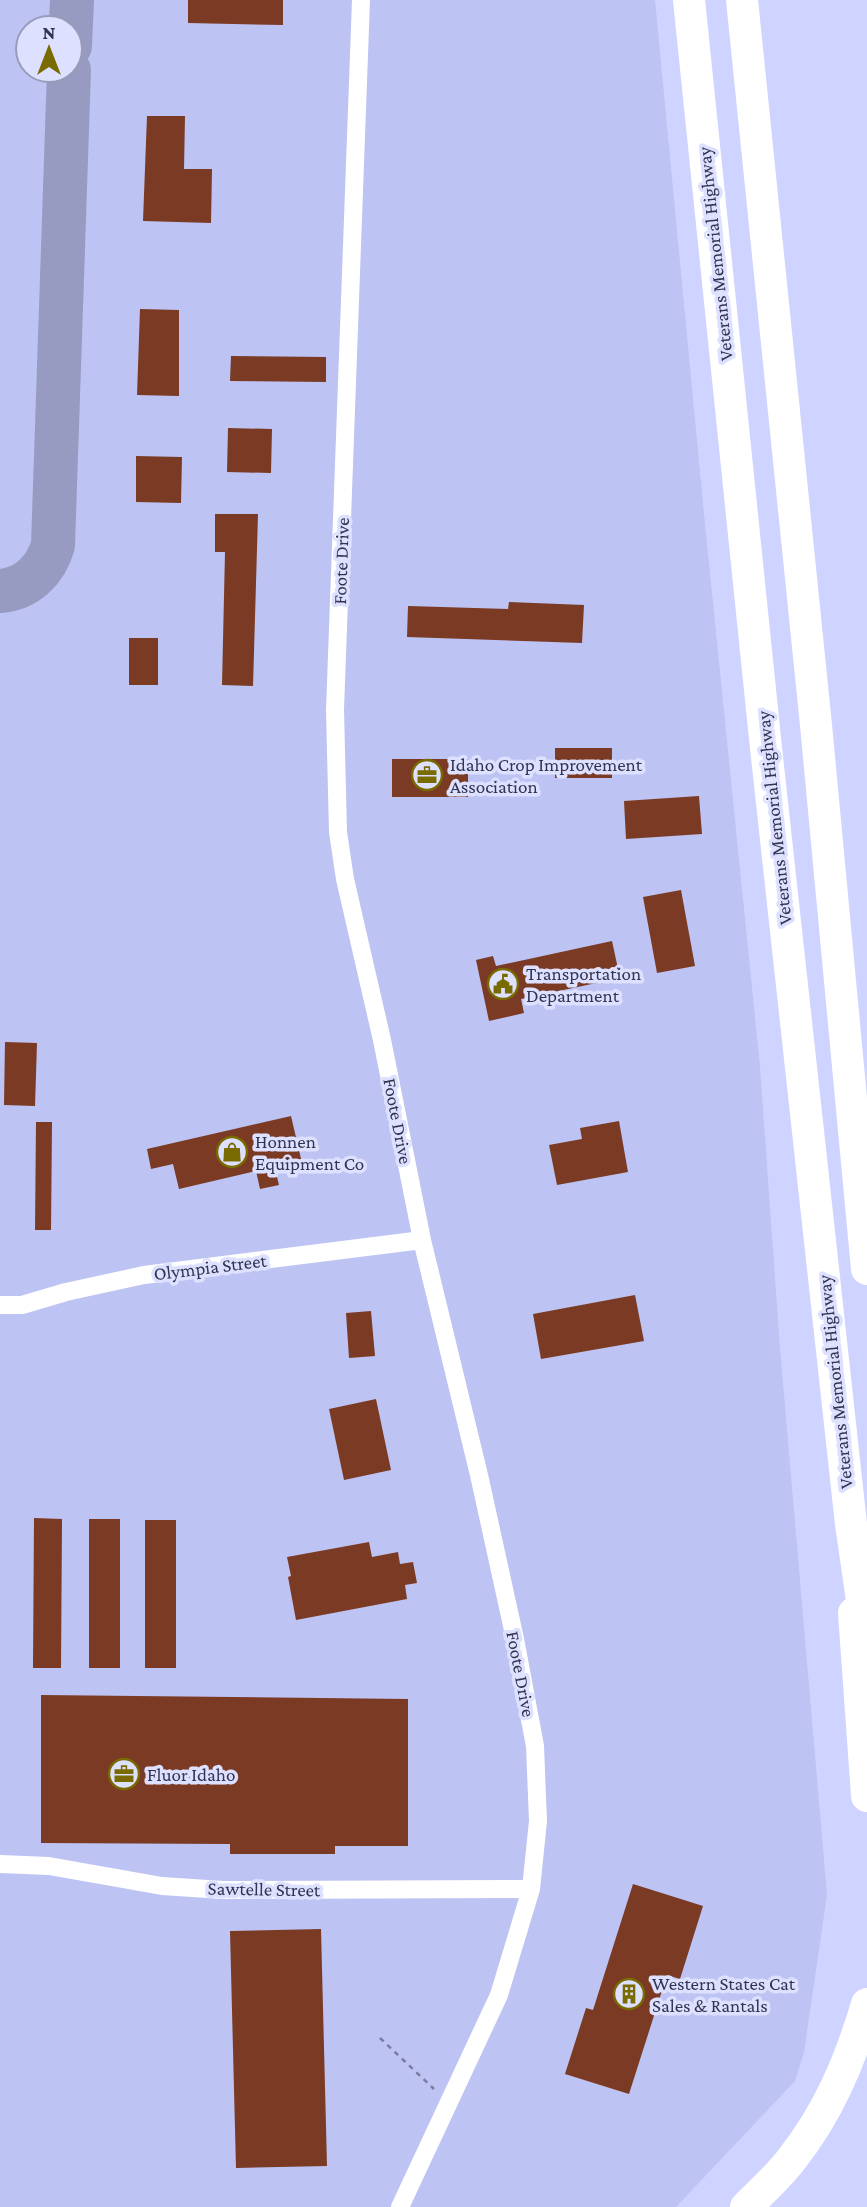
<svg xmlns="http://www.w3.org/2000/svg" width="867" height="2207" font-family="'Crimson Pro',serif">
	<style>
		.built { fill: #bdc3f2; fill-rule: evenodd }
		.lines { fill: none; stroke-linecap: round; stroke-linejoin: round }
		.taxiway { stroke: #979bc2; stroke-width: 44 }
		.building { fill: #7b3a23 }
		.path { stroke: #797da1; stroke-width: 2.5; stroke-dasharray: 5 5; stroke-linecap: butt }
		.minor { stroke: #fff; stroke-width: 18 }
		.motorway { stroke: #fff; stroke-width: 32 }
		.labels { text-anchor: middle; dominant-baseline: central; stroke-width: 7; stroke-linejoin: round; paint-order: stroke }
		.street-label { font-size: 19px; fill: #323451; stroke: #dde1ff }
		.poi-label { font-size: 19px; fill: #323451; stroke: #dde1ff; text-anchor: start }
	</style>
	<rect width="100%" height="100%" fill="#ced3ff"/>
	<path class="built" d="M0 0H655L704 514 760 1067 780 1348 827 1895 804 2052 795 2081 676 2207H0ZM28 28H70V70H28Z"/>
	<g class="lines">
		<path class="taxiway" d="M70 46 72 0
			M0 591C27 589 46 570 53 545L69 70"/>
	</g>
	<path class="building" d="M188 0H283V25L188 23Z
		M147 116H185L184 169H212L211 223 143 221Z
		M140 309 179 310V396L137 395Z
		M231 356 326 357V382L230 381Z
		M228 428 272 429 271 473 227 472Z
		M136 456 182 457 181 503 136 502Z
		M215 514H258L253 686 222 685 225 552H215Z
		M509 602 584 605 582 643 407 637 408 606 508 609Z
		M129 638H158V685H129Z
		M555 748H612V778H555Z
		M392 759H468V797H392Z
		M699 796 702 834 626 839 624 801Z
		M681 890 695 966 657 973 643 897Z
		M612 941 620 978 521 999 524 1013 489 1021 476 960 493 956 496 966Z
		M5 1042 37 1043 35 1106 4 1105Z
		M291 1116 302 1163 275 1169 279 1185 260 1189 256 1171 179 1189 173 1164 151 1169 147 1149Z
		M619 1121 628 1172 557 1185 549 1145 582 1139 580 1128Z
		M36 1122H52L51 1230H35Z
		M635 1295 644 1341 541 1359 533 1314Z
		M371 1311 375 1356 349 1358 346 1313Z
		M376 1399 391 1470 344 1480 329 1409Z
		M34 1518 62 1519 61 1668H33Z
		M89 1519H120V1668H89Z
		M145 1520H176V1668H145Z
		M369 1542 372 1557 398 1552 400 1564 413 1562 417 1583 405 1585 407 1599 296 1620 288 1577 291 1576 287 1557Z
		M41 1695 408 1699V1846H335V1854H230V1844L41 1843Z
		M633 1884 703 1906 680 1979 667 1975 629 2094 565 2074 586 2008 593 2010Z
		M321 1929 327 2166 236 2168 230 1931Z"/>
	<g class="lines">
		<path class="path" d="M380 2038 434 2089"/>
		<path class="minor" d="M361 0 335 710 338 832 345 879 382 1040 422 1240 479 1475 515 1639 535 1746 538 1821 531 1889 499 1995 400 2207
			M0 1305H22L66 1292 144 1275 422 1240
			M0 1864 49 1866 162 1886 223 1890 531 1889"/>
		<path class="motorway" d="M689 0 766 748 851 1524 867 1635
			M742 0 816 725 867 1269
			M854 1613 867 1796
			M746 2207C761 2192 778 2177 791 2160 829 2112 850 2061 867 2004"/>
	</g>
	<defs>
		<g id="office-ring" transform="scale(1.575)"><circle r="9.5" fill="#dde1ff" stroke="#796a01" stroke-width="1.5"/><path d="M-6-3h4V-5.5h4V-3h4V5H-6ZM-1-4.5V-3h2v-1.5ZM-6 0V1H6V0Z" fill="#796a01"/></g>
		<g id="civic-ring" transform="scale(1.575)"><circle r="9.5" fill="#dde1ff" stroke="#796a01" stroke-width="1.5"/><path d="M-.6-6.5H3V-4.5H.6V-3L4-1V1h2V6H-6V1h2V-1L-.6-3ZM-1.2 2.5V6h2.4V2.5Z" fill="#796a01"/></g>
		<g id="shop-ring" transform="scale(1.575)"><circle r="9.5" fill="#dde1ff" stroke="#796a01" stroke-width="1.5"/><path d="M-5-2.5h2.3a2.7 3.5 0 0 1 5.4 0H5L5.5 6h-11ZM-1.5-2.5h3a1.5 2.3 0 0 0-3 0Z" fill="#796a01"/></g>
		<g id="building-ring" transform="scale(1.575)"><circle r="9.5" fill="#dde1ff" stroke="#796a01" stroke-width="1.5"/><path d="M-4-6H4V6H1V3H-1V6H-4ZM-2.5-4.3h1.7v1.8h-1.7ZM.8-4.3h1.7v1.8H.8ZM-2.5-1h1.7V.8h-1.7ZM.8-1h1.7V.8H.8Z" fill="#796a01"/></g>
	</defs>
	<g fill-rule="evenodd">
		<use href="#office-ring" x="427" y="775"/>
		<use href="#civic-ring" x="503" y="984"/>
		<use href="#shop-ring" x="232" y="1152"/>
		<use href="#office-ring" x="124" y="1774"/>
		<use href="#building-ring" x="629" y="1994"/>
	</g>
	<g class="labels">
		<g class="street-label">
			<text transform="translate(715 254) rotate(-96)">Veterans Memorial Highway</text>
			<text transform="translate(341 561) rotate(-88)">Foote Drive</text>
			<text transform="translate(774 818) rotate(-96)">Veterans Memorial Highway</text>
			<text transform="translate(398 1121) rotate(79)">Foote Drive</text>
			<text transform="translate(210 1267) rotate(-7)">Olympia Street</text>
			<text transform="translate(835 1382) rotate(-96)">Veterans Memorial Highway</text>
			<text transform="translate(521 1674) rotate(79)">Foote Drive</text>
			<text transform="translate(264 1889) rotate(1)">Sawtelle Street</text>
		</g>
		<g class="poi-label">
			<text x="450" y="764">Idaho Crop Improvement<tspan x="450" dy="22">Association</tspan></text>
			<text x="526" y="973">Transportation<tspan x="526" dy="22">Department</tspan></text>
			<text x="255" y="1141">Honnen<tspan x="255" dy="22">Equipment Co</tspan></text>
			<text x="147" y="1774">Fluor Idaho</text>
			<text x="652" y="1983">Western States Cat<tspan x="652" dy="22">Sales &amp; Rantals</tspan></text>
		</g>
	</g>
	<g transform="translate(49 49)"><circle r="33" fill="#dde1ff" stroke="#999cb9" stroke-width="2"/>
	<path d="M0-5L12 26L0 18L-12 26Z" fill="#796a01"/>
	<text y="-10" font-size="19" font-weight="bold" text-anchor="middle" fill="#323451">N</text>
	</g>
</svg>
